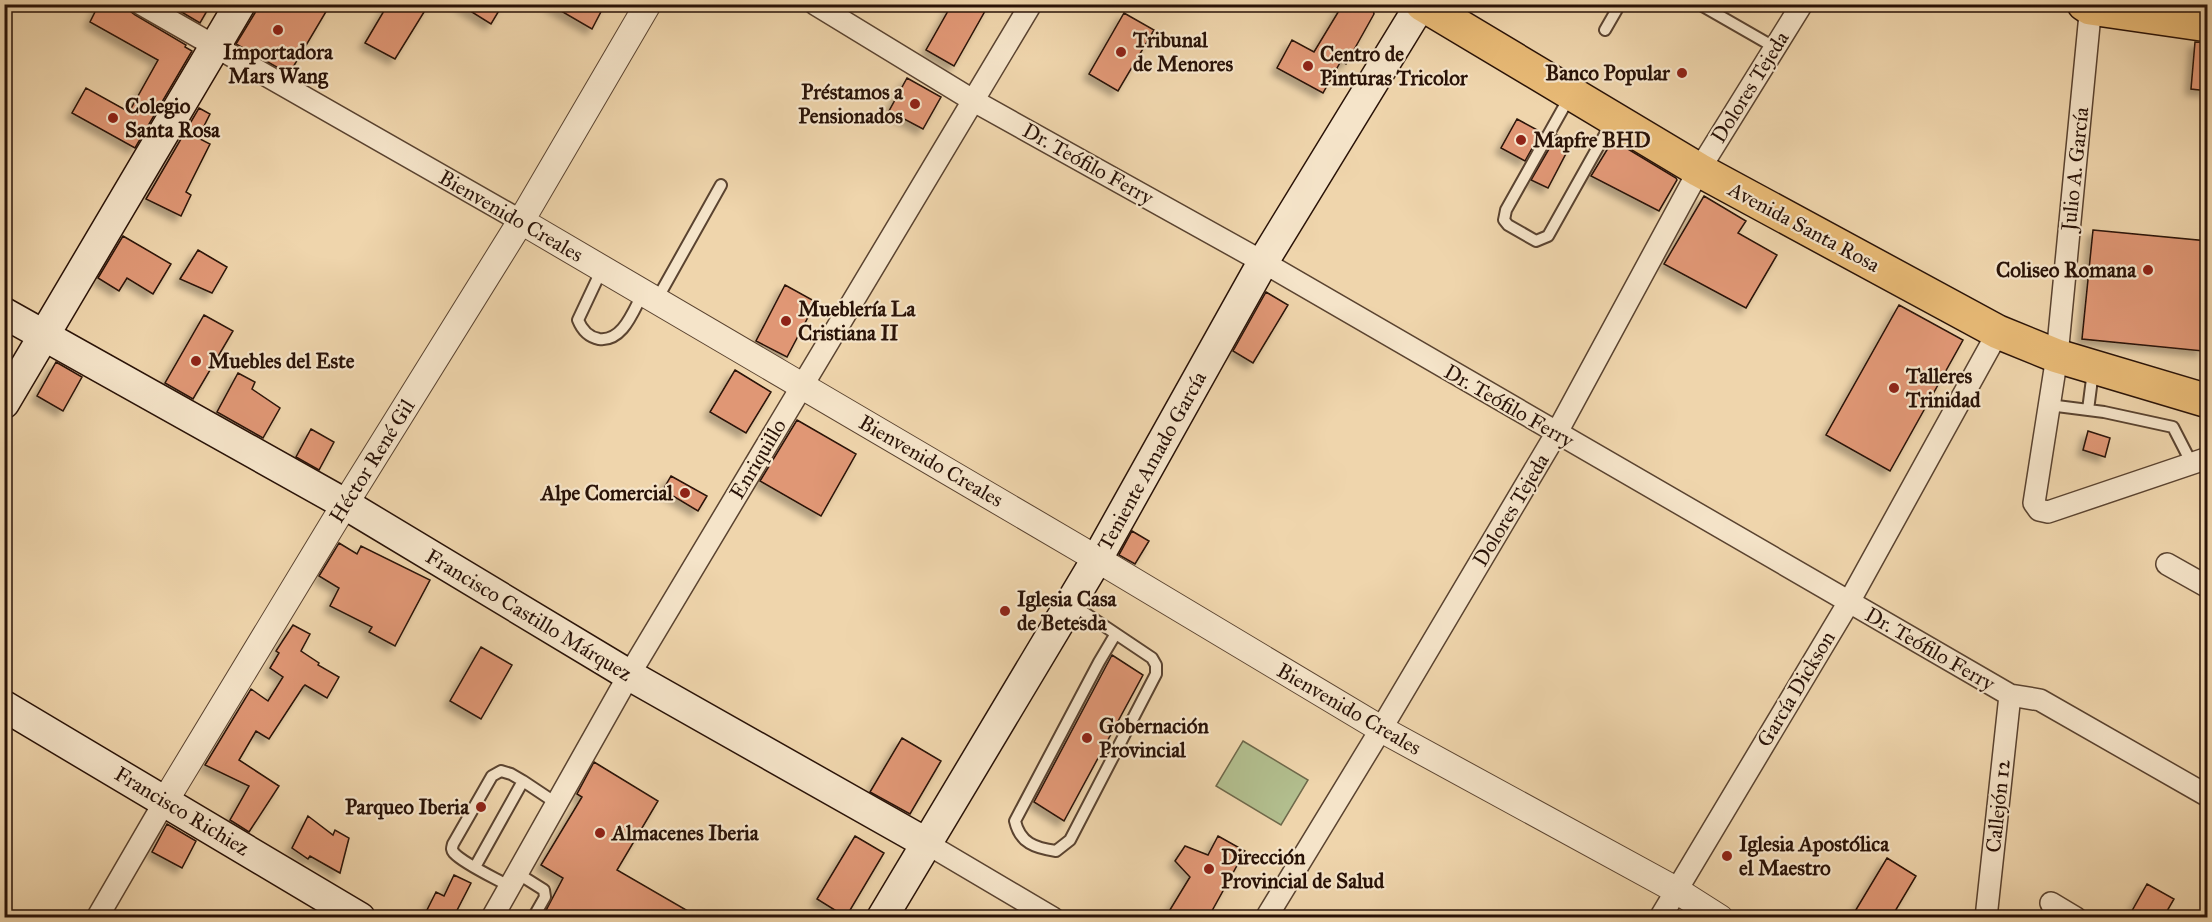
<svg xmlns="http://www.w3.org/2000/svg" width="2212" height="922" font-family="'IM FELL Great Primer',serif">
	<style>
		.green { fill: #b2be8e; stroke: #6e684a; stroke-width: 1.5 }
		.building { fill: #e09774; stroke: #291207; stroke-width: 1.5; filter: url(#shadow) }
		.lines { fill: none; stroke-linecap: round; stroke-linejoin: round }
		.service-casing { stroke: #5a4330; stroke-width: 14 }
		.minor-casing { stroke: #5a4330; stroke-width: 24 }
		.tertiary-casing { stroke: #5a4330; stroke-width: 28 }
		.secondary-casing { stroke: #291207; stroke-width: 33 }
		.primary-casing { stroke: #291207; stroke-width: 36 }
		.service { stroke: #f5e4c9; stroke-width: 10 }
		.minor { stroke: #f5e4c9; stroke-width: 21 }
		.tertiary { stroke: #f5e4c9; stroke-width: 26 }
		.secondary { stroke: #f5e4c9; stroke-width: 30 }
		.primary { stroke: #e8ba76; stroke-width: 33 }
		.poi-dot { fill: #8f2418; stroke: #f5e4c9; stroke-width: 2 }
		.labels { text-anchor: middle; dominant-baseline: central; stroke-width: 4.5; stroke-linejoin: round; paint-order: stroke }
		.poi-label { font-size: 21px; font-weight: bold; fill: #291207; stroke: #f5e4c9; text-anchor: start }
		.street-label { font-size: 21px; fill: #291207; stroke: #f5e4c9 }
	</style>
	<defs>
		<filter id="shadow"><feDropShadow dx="-5.5" dy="5.5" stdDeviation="3" flood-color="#0004"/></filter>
	</defs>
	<rect width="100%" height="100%" fill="#efd5ac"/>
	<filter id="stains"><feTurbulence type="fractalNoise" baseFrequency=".00333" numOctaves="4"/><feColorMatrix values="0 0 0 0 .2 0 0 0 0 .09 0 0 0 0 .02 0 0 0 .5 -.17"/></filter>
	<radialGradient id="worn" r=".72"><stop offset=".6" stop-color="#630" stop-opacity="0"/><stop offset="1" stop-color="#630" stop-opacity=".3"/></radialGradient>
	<path class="green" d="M1243 741 1308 780 1281 825 1216 786Z"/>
	<path class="building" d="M99 4H128L130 11 135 15 186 45 185 47 192 51 135 148 72 113 86 88 129 112 158 60 90 22Z
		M168 4H211L200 23Z
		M257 4H318L327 10 289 74 236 44 255 13Z
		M388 4H429L395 59 365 43Z
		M459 4H503L491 24Z
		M549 4H605L592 29Z
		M952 4H989L954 66 926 50Z
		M1343 4H1372L1374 14 1346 64 1341 61 1323 93 1277 68 1292 40 1314 52Z
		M1124 13 1154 30 1118 91 1089 74Z
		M2195 42 2208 43V91L2191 89Z
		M907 78 941 97 923 129 889 111Z
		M199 108 210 114 198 138 210 144 186 192 191 195 181 216 146 199Z
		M1517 119 1541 132 1525 161 1501 148Z
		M1557 135 1572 142 1548 188 1531 180Z
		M1613 140 1676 178 1677 180 1659 211 1591 176Z
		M1704 196 1746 221 1738 233 1777 255 1746 308 1664 264Z
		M2093 230 2208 241V300L2203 351 2082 339Z
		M123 236 171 264 153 294 127 278 119 291 98 278Z
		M198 250 227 267 212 293 180 279Z
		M785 285 816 302 787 357 756 341Z
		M1266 292 1288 305 1253 363 1233 351Z
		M1899 305 1963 340 1890 471 1826 435Z
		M204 315 233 331 193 399 165 383Z
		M56 362 82 377 63 411 37 396Z
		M735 370 771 392 746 433 710 412Z
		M238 373 255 382 252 389 280 408 263 438 217 412Z
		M797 420 856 454 821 516 760 481Z
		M311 429 334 442 319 470 296 457Z
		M2088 431 2110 438 2105 457 2083 450Z
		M671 476 707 496 698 511 663 490Z
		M1132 531 1149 541 1135 564 1119 555Z
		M339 543 357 554 361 546 430 580 395 646 369 632 372 627 330 606 339 588 319 576Z
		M293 625 310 634 301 651 319 663 318 665 339 677 327 698 305 685 303 687 269 739 256 731 239 760 279 786 249 832 230 820 249 786 205 765 251 689 268 701 283 677 270 668 279 653 276 651Z
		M481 647 512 665 481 719 450 701Z
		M1112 655 1143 675 1064 821 1034 802Z
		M902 738 941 761 910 814 870 792Z
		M594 762 658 801 617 870 700 918H542L563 878 541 865 582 797 577 794Z
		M308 816 333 835 335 830 349 838 340 873 310 856 308 859 292 848Z
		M167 824 196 841 182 868 152 852Z
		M855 836 884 853 846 917 817 899Z
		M1218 836 1245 851 1208 918H1165L1190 877 1175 861 1185 846 1208 855Z
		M1887 858 1916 876 1891 918H1851Z
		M454 875 471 883 453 918H423L436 892 444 896Z
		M2147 884 2174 899 2163 918H2128Z"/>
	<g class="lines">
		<g class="service-casing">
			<path id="service" d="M1699 4 1774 47
				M1605 30 1620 4
				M1570 96 1506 210 1504 220 1508 225 1536 241 1548 236 1612 122
				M602 269 578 320C582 330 588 337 599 339 623 342 633 311 643 293
				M656 301 721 185
				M2049 405 2104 412 2173 427 2192 464
				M2088 410 2093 371
				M1073 605 1152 658 1156 665V674L1070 840 1056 851C1035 848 1020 843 1015 821L1099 662 1115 635
				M523 781 556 803
				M475 867 523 781 511 774 501 771 492 776 453 844C452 848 451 849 454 853 464 864 495 878 509 886
				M517 873 544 890 545 897 533 918"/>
		</g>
		<g class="minor-casing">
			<path id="minor" d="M141 4 521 221
				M815 4 974 101 1263 262 2010 695 2040 700 2208 796
				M2091 4 2057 356 2034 503 2039 510 2048 512 2208 458
				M2167 564 2208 587
				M926 843 1053 918
				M2051 903 2076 918
				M97 918 165 801
				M492 918 629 675 1031 4
				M1266 918 1381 729 1556 434 1699 170 1802 4
				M1660 918 1849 602 1998 332
				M1986 918 2010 695"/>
		</g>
		<g class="tertiary-casing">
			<path id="tertiary" d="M521 221 1097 559 1381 729 1676 890 1720 918
				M165 801 345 504 521 221 648 4"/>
		</g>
		<g class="secondary-casing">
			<path id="secondary" d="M4 313 345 504 629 675 926 843
				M4 403 240 4
				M4 706 360 918
				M882 918 1097 559 1263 262 1421 4"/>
		</g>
		<g class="primary-casing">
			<path id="primary" d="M1422 4 1699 170 1998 332 2057 356 2208 401
				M2084 4 2090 8 2208 25"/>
		</g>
		<use href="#service" class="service"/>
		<use href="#minor" class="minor"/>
		<use href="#tertiary" class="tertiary"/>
		<use href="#secondary" class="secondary"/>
		<use href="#primary" class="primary"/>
	</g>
	<g class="poi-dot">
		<circle cx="278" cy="30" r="6"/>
		<circle cx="1121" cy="52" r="6"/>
		<circle cx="1308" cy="66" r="6"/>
		<circle cx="1682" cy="73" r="6"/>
		<circle cx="915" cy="104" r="6"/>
		<circle cx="113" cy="118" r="6"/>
		<circle cx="1521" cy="140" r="6"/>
		<circle cx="2148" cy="270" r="6"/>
		<circle cx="786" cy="321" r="6"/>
		<circle cx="196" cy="361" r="6"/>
		<circle cx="1894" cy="388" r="6"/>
		<circle cx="685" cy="493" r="6"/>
		<circle cx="1005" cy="611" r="6"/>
		<circle cx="1087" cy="738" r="6"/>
		<circle cx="481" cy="807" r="6"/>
		<circle cx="600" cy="833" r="6"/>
		<circle cx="1727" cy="856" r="6"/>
		<circle cx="1209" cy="869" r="6"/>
	</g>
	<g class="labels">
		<g class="poi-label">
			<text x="1133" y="40">Tribunal<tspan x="1133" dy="24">de Menores</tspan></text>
			<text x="278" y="52" text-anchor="middle">Importadora<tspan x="278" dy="24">Mars Wang</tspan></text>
			<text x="1320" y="54">Centro de<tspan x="1320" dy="24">Pinturas Tricolor</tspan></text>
			<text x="1670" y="73" text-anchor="end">Banco Popular</text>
			<text x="903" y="92" text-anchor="end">Préstamos a<tspan x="903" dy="24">Pensionados</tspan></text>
			<text x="125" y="106">Colegio<tspan x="125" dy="24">Santa Rosa</tspan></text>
			<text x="1533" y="140">Mapfre BHD</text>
			<text x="2136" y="270" text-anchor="end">Coliseo Romana</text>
			<text x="798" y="309">Mueblería La<tspan x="798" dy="24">Cristiana II</tspan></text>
			<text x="208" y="361">Muebles del Este</text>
			<text x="1906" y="376">Talleres<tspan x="1906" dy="24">Trinidad</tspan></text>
			<text x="673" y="493" text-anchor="end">Alpe Comercial</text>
			<text x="1017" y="599">Iglesia Casa<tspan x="1017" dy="24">de Betesda</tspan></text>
			<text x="1099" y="726">Gobernación<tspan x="1099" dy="24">Provincial</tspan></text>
			<text x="469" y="807" text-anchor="end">Parqueo Iberia</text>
			<text x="612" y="833">Almacenes Iberia</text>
			<text x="1739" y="844">Iglesia Apostólica<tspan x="1739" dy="24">el Maestro</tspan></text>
			<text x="1221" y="857">Dirección<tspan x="1221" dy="24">Provincial de Salud</tspan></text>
		</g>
		<g class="street-label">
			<text transform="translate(1750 87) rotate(-58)">Dolores Tejeda</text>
			<text transform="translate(1088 164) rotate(29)">Dr. Teófilo Ferry</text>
			<text transform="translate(2075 169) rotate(-84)">Julio A. García</text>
			<text transform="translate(511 216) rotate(30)">Bienvenido Creales</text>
			<text transform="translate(1804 227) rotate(28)">Avenida Santa Rosa</text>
			<text transform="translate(1509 406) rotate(30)">Dr. Teófilo Ferry</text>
			<text transform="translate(758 459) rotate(-59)">Enriquillo</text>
			<text transform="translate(372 461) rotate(-58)">Héctor René Gil</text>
			<text transform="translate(931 461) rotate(30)">Bienvenido Creales</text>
			<text transform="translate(1152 461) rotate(-61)">Teniente Amado García</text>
			<text transform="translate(1511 510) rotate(-59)">Dolores Tejeda</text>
			<text transform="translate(529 615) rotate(31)">Francisco Castillo Márquez</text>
			<text transform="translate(1930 649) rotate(30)">Dr. Teófilo Ferry</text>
			<text transform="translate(1796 689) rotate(-59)">García Dickson</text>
			<text transform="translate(1349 709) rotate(30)">Bienvenido Creales</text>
			<text transform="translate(1998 806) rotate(-84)">Callejón 12</text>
			<text transform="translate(182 811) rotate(31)">Francisco Richiez</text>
		</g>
	</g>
	<rect width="2212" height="922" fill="none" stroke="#efd5ac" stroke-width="24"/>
	<rect x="6" y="6" width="2200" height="910" fill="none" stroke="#291207" stroke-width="3"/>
	<rect x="12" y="12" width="2188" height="898" fill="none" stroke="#291207" stroke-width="1.5"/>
	<rect width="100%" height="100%" filter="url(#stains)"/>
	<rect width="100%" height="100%" fill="url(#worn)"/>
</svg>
